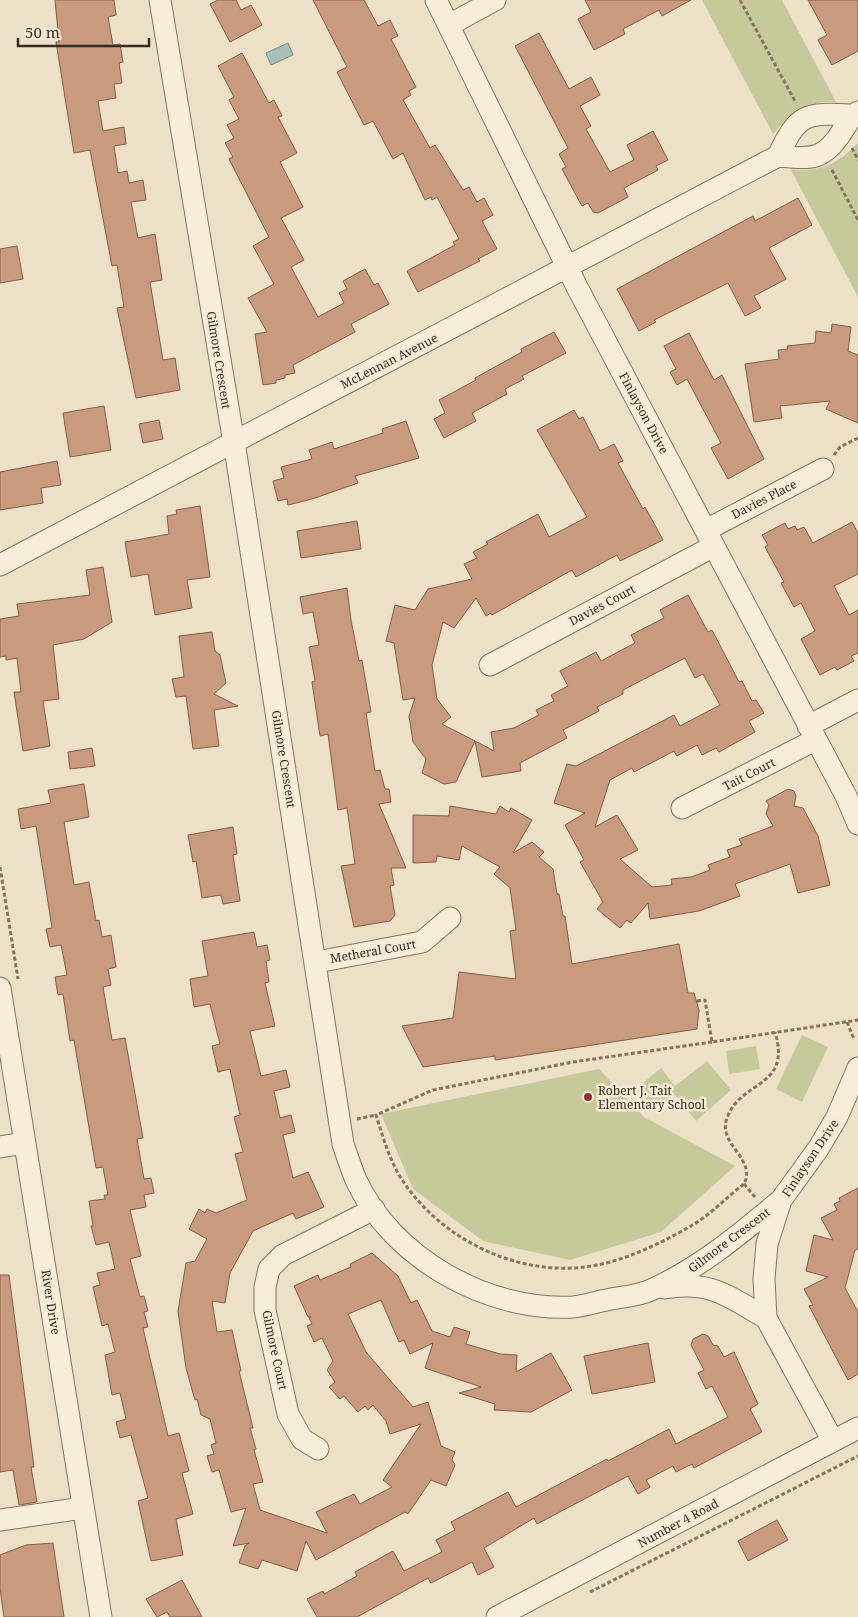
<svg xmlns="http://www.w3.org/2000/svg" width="858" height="1617" font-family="'Noto Serif',serif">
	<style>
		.green { fill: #c6ca9b }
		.water { fill: #a8c0b8; stroke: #6f8e85 }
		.building { fill: #c89b7f; stroke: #845c45 }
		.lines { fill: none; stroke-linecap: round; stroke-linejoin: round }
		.minor-casing { stroke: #87725d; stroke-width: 23 }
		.path { stroke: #87725d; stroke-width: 3; stroke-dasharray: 4 2.5; stroke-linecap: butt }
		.minor { stroke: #f7eeda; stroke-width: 21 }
		.poi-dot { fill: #923134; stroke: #f4ead6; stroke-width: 2 }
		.labels { text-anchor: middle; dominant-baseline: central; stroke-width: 5; stroke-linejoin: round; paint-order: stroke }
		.street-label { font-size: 12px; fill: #382b20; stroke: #f4ead6 }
		.poi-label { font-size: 12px; fill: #382b20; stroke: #f4ead6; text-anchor: start }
	</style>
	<rect width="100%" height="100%" fill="#ece0c7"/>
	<path class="green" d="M702 0H782L836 102C806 100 792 112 773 134Z
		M858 143V297L791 170C823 171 836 165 858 143Z
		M802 1035 828 1047 802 1102 776 1089Z
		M756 1046 760 1069 729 1074 726 1051Z
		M707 1061 731 1090 696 1121 675 1095 655 1110 637 1088 661 1068 675 1086Z
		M599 1069 644 1117 735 1166 661 1232 570 1260 483 1241 413 1189 381 1114Z"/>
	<path class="water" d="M288 43 293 55 271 65 266 53Z"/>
	<path class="building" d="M55 0H114L116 15 108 17 113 45 120 44 123 62 119 63 122 83 114 84 116 98 98 101 103 131 124 127 126 144 114 146 118 173 127 171 129 183 143 180 146 200 131 202 138 238 155 234 162 280 150 282 163 360 175 358 180 390 136 398 117 308 124 307 117 265 112 266 90 150 74 153 56 42H59Z
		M218 0H236L241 10 251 5 262 25 230 42 210 4Z
		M313 0H364L378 26 390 20 398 36 391 39 416 87 409 91 411 95 403 100 430 148 435 145 463 190 469 187 477 202 484 198 493 215 482 221 497 249 478 259 480 261 418 292 407 271 455 245 453 242 459 239 437 197 432 200 431 197 425 200 403 153 393 159 373 121 364 125 337 72 347 67Z
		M585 0H691L662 16 659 10 623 29 625 34 594 50 578 19 591 12Z
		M808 0H858V51L832 65 818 40 827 35Z
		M539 33 569 89 591 77 600 95 580 106 591 126 586 129 610 172 634 160 627 145 653 131 668 160 656 166 658 170 624 188 628 197 598 213 593 212 588 203 582 206 562 169 566 167 559 154 568 148 515 46Z
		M242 53 269 103 274 100 282 116 278 117 297 153 280 162 303 207 281 218 304 260 291 267 318 317 344 303 339 293 347 289 343 281 365 269 374 285 378 283 389 304 351 324 355 332 293 365 295 373 285 375V378L276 380V383L263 385 255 334 267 332 248 298 274 284 253 246 269 237 229 159 233 157 225 143 234 138 227 125 239 119 229 100 234 97 218 66Z
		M798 198 812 225 769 248 786 279 754 296 761 308 745 316 728 283 654 320 656 322 639 331 617 289 753 216 755 221Z
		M17 246 23 279 0 283V249Z
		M832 324 851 327 848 351 858 355V423L826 409 830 401 780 406 782 418 754 422 745 364 779 359 778 350 788 349 787 346 815 343 816 331 831 333Z
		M554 332 566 353 522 376 524 379 505 389 507 394 472 413 476 421 444 438 434 419 445 413 439 400 476 380 475 378 522 352 521 349Z
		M689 333 714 380 722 375 764 459 728 479 711 448 721 443 687 379 677 385 670 372 676 369 664 346Z
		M104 406 111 450 70 457 63 413Z
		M574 410 579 419 583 417 600 451 614 444 623 461 618 463 643 509 645 507 663 540 620 561 617 555 576 577 572 570 492 615 491 613 486 616 476 598 454 628 443 622 432 665 437 699 451 717 442 724 475 741 456 782 444 784 422 773 426 759 413 742 409 716 415 698 403 700 394 643 386 641 395 605 415 610 428 589 472 579 464 564 477 558 473 552 488 544 486 542 538 514 549 537 587 517 537 430Z
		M159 420 163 439 143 443 139 424Z
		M406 421 419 458 355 476 358 483 312 499 288 505 287 499 278 501 273 481 284 478 281 467 312 459 309 450 332 442 334 449 383 433 382 429Z
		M57 461 61 485 41 488 43 503 0 510V472Z
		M200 506 210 577 187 580 192 608 155 615 148 574 131 577 125 542 169 534 167 516 177 514 176 510Z
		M357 521 361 549 301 558 297 531Z
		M852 522 858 533V574L834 586 849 615 858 610V653L851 656 854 661 837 670 835 667 820 675 801 639 815 631 801 603 794 607 781 583 784 582 765 547 768 545 762 535 785 523 788 529 795 526 797 530 804 527 813 543Z
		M103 567 112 622 84 639 53 645 59 699 43 701 50 746 23 751 14 692H21L17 658 6 660V656L0 657V619L19 616 17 604 90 595 86 570Z
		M347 588 351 620 359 661 362 660 371 712 366 713 375 771 380 770 385 789H389L391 802 379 804 406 868H391L394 885 390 886 395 915 390 921 354 927 341 866 355 864 347 808 338 810 328 734 320 736 312 682 315 681 309 647 319 645 313 612 303 614 300 597Z
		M688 595 708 632 712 630 739 682 742 681 752 701 756 700 764 713 749 721 755 732 719 752 716 748 702 755 697 745 677 756 674 751 634 772 632 768 610 780 595 827 617 815 638 850 620 859 652 887 672 885 671 879 691 877 710 870 708 865 730 857 727 850 742 845 739 839 773 826 766 814 769 805 766 801 788 789 794 791 796 796 794 806 803 808 818 836 830 885 798 893 790 864 735 884 740 896 699 911 650 919 648 903 631 923 627 920 620 928 597 909 603 902 580 862 584 860 565 825 585 813 554 803 567 764 576 766 674 715 680 726 720 705 703 674 695 678 685 658 623 690V694L597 707 599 711 563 730 567 738 520 763 521 771 482 777 475 741 494 751 491 732 514 728 539 715 536 710 554 701 551 695 568 686 560 671 596 652 601 661 635 643 631 635 664 618 660 610Z
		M212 632 215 651 220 655 226 683 214 694 238 706 214 710 219 746 193 749 186 696 176 697 172 679 184 677 179 636Z
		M92 748 95 766 70 769 68 752Z
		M84 784 89 817 64 822 74 885 89 882 96 921 99 920 102 937 111 935 116 967 108 969 111 985 103 987 112 1040 125 1038 143 1138 137 1139 144 1179 151 1178 154 1193 144 1195 146 1207 130 1210 141 1256 130 1259 140 1297 144 1296 148 1311 144 1312 148 1327 143 1328 168 1436 179 1433 189 1471 182 1473 193 1514 176 1519 183 1555 151 1561 138 1501 148 1498 131 1435 120 1438 116 1422 126 1419 120 1393 112 1395 105 1355 115 1352 108 1324 102 1326 93 1287 100 1285 97 1273 115 1269 109 1242 96 1245 91 1226H93L89 1201 105 1199 104 1195H108L103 1167 96 1168 74 1040 70 1041 63 994 58 995 55 977 67 975 61 945 50 947 46 929 52 928 36 826 21 829 18 809 51 803 48 790Z
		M450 806 496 814 500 806 509 812 511 808 532 820 513 853 532 842 544 852 539 857 553 869 557 894H559L563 916H565L572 964 679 944 688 993H694L699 1010 697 1029 495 1060V1056L423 1067 402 1026 453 1018 459 972 516 979 510 931 516 930 510 888 494 874 500 867 462 846 459 860 437 856 436 862 413 863V815L449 816Z
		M233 827 237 854 233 855 240 901 223 904 221 895 202 898 196 861 193 862 188 835Z
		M254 932 257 947 267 945 270 960 266 961 269 982 265 983 275 1026 250 1031 261 1076 286 1070 290 1087 274 1091 280 1118 291 1115 295 1132 283 1135 293 1178 308 1172 324 1207 296 1219 293 1213 253 1231 230 1273 225 1303 212 1301 217 1332 232 1330 241 1371H239L253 1428H250L256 1449 254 1450 263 1482 253 1484 260 1510 327 1533 316 1512 354 1494 360 1504 392 1487 383 1480 421 1424 390 1434 386 1421 373 1405 368 1410 365 1406 358 1412 344 1396 340 1399 329 1387 335 1382 327 1370 333 1361 322 1338 314 1342 307 1326 312 1324 309 1318 311 1317H308L294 1286 318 1275 320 1280 351 1267 350 1264 372 1253 398 1276 411 1303 417 1300 432 1331 450 1337 454 1327 470 1332 466 1344 500 1354 517 1355 516 1372 551 1353 572 1390 531 1412 494 1410 495 1404 459 1393 481 1387 425 1368 433 1343 410 1354 404 1340 399 1342 381 1300 348 1314 366 1352 413 1407 428 1402 441 1446 455 1452 452 1460 455 1465 446 1486 431 1480 408 1514 405 1512 316 1560 306 1541 297 1571 262 1560 258 1569 239 1563 245 1546 249 1543 233 1546 246 1508 231 1512 219 1470 212 1472 207 1456 214 1454 211 1445 216 1443 210 1419 201 1415 197 1399 195 1400 186 1368 178 1311 186 1263 195 1261 207 1239 189 1229 199 1209 205 1213 207 1209 216 1213 247 1200 235 1154 243 1152 234 1117 240 1115 230 1069 218 1072 212 1046 220 1044 210 1004 194 1007 190 979 208 976 202 941Z
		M858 1188V1249L855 1250 845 1288 858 1312V1374L848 1380 809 1306 813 1305 804 1289 828 1277 806 1271 814 1235 833 1240 821 1218 837 1210 834 1204 840 1201 839 1198Z
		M0 1275H9L34 1467H31L37 1502 19 1505 13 1470 0 1472Z
		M703 1334 708 1336 713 1345 718 1346 724 1357 734 1352 758 1404 750 1409 762 1432 694 1468 692 1464 676 1472 673 1466 646 1480 650 1487 638 1494 628 1476 537 1524 534 1518 484 1548 494 1567 478 1575 472 1562 431 1583 428 1578 357 1617H317L307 1599 323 1591 324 1594 357 1576 355 1572 393 1551 404 1571 442 1552 436 1540 455 1530 451 1522 508 1492 516 1507 607 1459 608 1461 669 1429 676 1444 728 1417 712 1386 706 1389 698 1373 704 1370 691 1345 693 1339Z
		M648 1343 655 1382 592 1394 584 1356Z
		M777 1520 788 1540 748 1561 738 1541Z
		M53 1543 64 1617H4L0 1589V1555L26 1545Z
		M182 1580 202 1617H170L167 1612 157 1617 146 1599Z"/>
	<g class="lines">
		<g class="minor-casing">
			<path id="minor" d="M160 0 237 461 343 1144C347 1156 351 1168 356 1180 392 1258 488 1312 573 1307 584 1306 596 1302 606 1300 621 1297 638 1296 651 1290 700 1268 740 1234 781 1200
				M436 0 577 287 846 796 858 824
				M449 25 495 0
				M778 156C799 112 805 113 853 115
				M706 530 823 469
				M0 565 778 156C812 159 824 161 843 130 848 123 851 116 858 112
				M490 665 714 546
				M808 726 858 700
				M682 808 815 740
				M317 962 422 942 450 918
				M0 988 101 1617
				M0 1147 25 1143
				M664 1288C710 1280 728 1296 766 1318
				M833 1441 766 1318 764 1279 767 1244 781 1200 818 1149 837 1117 858 1068
				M318 1449 302 1439 288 1414 265 1310V1287L269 1269 283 1255 374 1209
				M0 1520 83 1508
				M497 1617 858 1428"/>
		</g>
		<path class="path" d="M740 0 796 103
			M852 148 858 160
			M832 170 858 220
			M834 455 840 447 858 438
			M0 867 18 979
			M697 1001 705 1000 712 1042 858 1020
			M847 1022 854 1039
			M712 1042 573 1062 433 1090 376 1115C383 1137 389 1159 401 1178 441 1241 523 1280 597 1265 629 1259 663 1242 691 1226 710 1215 727 1197 744 1184 757 1158 717 1145 727 1118 741 1079 792 1089 775 1032
			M357 1119 376 1115
			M744 1184 755 1197
			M590 1592 858 1456"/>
		<use href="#minor" class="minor"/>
	</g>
	<circle class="poi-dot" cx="588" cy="1097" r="5"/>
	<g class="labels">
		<g class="street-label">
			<text transform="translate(219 360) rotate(81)">Gilmore Crescent</text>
			<text transform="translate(389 361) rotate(-27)">McLennan Avenue</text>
			<text transform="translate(644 413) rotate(62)">Finlayson Drive</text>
			<text transform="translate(764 499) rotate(-27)">Davies Place</text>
			<text transform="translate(602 605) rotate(-28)">Davies Court</text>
			<text transform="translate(284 759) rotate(81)">Gilmore Crescent</text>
			<text transform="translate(749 774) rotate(-27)">Tait Court</text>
			<text transform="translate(373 951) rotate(-10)">Metheral Court</text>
			<text transform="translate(810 1158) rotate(-56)">Finlayson Drive</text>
			<text transform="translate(729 1240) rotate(-37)">Gilmore Crescent</text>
			<text transform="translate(51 1302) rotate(81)">River Drive</text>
			<text transform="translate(275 1350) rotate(78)">Gilmore Court</text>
			<text transform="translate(678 1523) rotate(-28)">Number 4 Road</text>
		</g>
		<g class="poi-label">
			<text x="598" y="1090">Robert J. Tait<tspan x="598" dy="14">Elementary School</tspan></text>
		</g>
	</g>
	<path d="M18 38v8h131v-8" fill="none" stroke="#382b20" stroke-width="2.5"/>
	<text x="25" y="38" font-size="15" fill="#382b20" stroke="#f4ead6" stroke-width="4" paint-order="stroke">50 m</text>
</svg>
